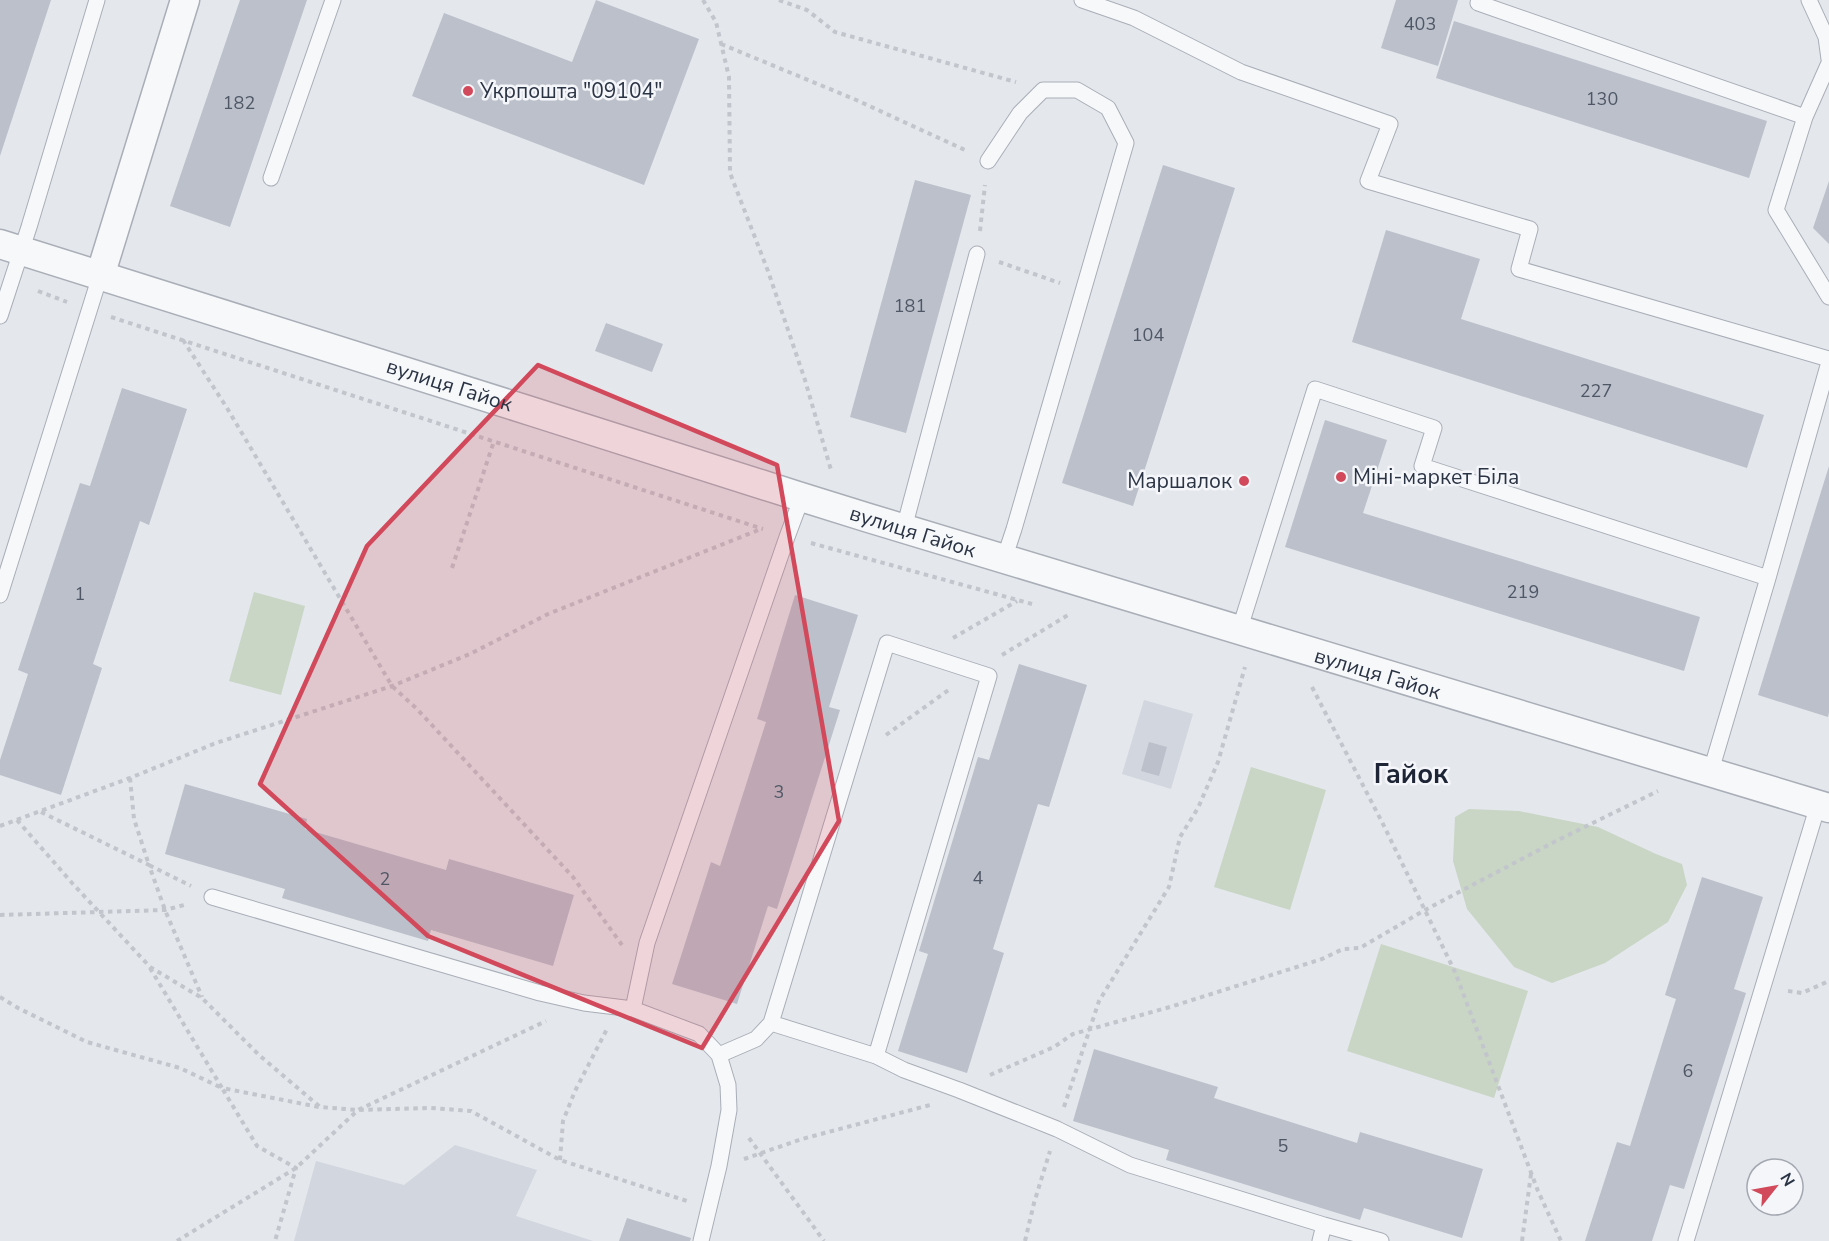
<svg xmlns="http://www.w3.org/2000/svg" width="1829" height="1241" font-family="'Nunito Sans',sans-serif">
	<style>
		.built { fill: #d2d6de }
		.green { fill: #c9d6c5 }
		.building { fill: #bbc0ca }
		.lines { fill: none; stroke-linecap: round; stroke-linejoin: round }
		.lane-casing { stroke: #a9aeb7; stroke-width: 17 }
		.street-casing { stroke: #a9aeb7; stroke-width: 31 }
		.path { stroke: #c2c5cb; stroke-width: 4; stroke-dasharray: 4.5 4.5; stroke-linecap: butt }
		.lane { stroke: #f7f8fa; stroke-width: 15 }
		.street { stroke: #f7f8fa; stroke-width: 28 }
		.marked { fill: #d1495b; fill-opacity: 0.2; stroke: #d1495b; stroke-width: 4.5; stroke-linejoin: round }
		.poi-dot { fill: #d1495b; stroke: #f4f6f9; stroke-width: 2 }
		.labels { text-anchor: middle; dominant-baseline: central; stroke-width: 5; stroke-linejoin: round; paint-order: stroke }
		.number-label { font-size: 18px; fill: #4f5766 }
		.poi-label { font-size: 21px; fill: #2b3445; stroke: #f4f6f9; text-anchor: start }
		.street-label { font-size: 21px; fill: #2b3445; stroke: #f4f6f9 }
		.district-label { font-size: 27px; font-weight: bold; fill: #1d2536; stroke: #f4f6f9 }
	</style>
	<rect width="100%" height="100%" fill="#e4e7ec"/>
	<path class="built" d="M1144 700 1193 714 1171 789 1122 774Z
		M455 1145 537 1170 516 1216 593 1241H294L316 1161 404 1185Z"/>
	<path class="green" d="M254 592 305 606 281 695 229 681Z
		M1251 767 1326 790 1290 910 1214 887Z
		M1469 809 1519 811 1598 827 1656 854 1682 864 1687 885 1668 922 1605 963 1552 983 1514 967 1467 909 1453 861 1455 817Z
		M1381 944 1528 991 1494 1098 1347 1051Z"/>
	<path class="building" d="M0 0H51L0 156Z
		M240 0H307L230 227 170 206Z
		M596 0 699 39 644 185 412 96 444 13 572 62Z
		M1396 0H1458L1438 66 1381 48Z
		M1454 21 1767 121 1749 178 1436 78Z
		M1163 165 1235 188 1133 506 1062 483Z
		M915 180 971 195 906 433 850 417Z
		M1829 181V244L1813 228Z
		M1386 230 1480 259 1461 319 1764 415 1747 468 1352 342Z
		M606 323 663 344 652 372 595 351Z
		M122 388 187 409 149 525 140 521 93 664 102 668 61 795 0 775V760L28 674 18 670 80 483 90 486Z
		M1325 420 1387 440 1363 513 1700 617 1684 671 1285 547Z
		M1829 466V712L1828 717 1758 695Z
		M795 595 858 615 829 707 840 710 777 909 768 906 737 1004 672 984 711 862 720 866 766 722 757 719Z
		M1019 664 1087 685 1049 807 1038 804 993 949 1004 953 967 1073 898 1051 928 954 919 951 978 757 989 760Z
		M1149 742 1167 747 1159 776 1141 771Z
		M185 784 307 819 305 829 446 870 449 859 574 895 553 966 431 930 428 941 282 898 285 889 165 854Z
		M1702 877 1763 897 1734 989 1746 993 1684 1189 1670 1185 1652 1241H1585L1617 1142 1630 1146 1676 999 1665 995Z
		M1094 1049 1218 1087 1214 1098 1357 1143 1360 1132 1483 1169 1462 1238 1364 1208 1360 1220 1166 1160 1169 1150 1073 1121Z
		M627 1218 691 1238 690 1241H619Z"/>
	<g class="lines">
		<g class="lane-casing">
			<path id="lane" d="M1082 0 1134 18 1241 72 1390 124 1368 181 1530 229 1519 269 1829 359
				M1809 0 1826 37 1829 59
				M1478 3 1805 117 1776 210 1829 297
				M1805 117 1829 63
				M988 161 1020 113 1043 90H1077L1108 108 1126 143 1014 529 1004 559
				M271 178 333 0
				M0 316 29 227 97 0
				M904 528 977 254
				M0 595 100 276
				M1239 631 1315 389 1434 428 1422 466 1768 578
				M1710 774 1768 578 1829 362
				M212 897 540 993 584 1003 633 1009
				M771 1023 876 1056 904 1070 959 1090 1057 1129 1130 1165 1324 1225 1381 1241
				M719 1055 756 1039 771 1023 887 643 989 676 876 1056
				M701 1241 719 1166 729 1110 728 1085 719 1055 699 1034 633 1009 647 943 787 537 802 497
				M1320 1241 1324 1225
				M1686 1241 1818 805"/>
		</g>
		<g class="street-casing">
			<g id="street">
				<path id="s1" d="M0 244C267 326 532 412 798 496 1141 603 1485 707 1829 808"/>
				<path d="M100 276 185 0"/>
			</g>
		</g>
		<path class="path" d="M703 0 716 22 729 77 730 173 768 271 805 380 831 470
			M779 0 807 10 835 32 1016 82
			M721 44 854 99 965 150
			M980 231 985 185
			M999 262 1060 283
			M38 291 67 302
			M111 317 763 529
			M183 340 227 408 392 686 417 709 573 877 622 945
			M811 543 1032 604
			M452 568 494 441
			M953 638 1017 601
			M1002 655 1068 615
			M1312 687 1383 824 1455 972 1538 1191 1561 1241
			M886 735 950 689
			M130 778 134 819 149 865 191 886
			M41 812 149 865 165 910 202 997
			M17 820 73 884 150 967 202 998 259 1055 320 1107 358 1110 431 1108 471 1111 560 1160 687 1201
			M0 826 130 778 216 743 392 686 470 654 548 614 761 529
			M0 915 165 910 188 904
			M150 968 222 1088 319 1107
			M1788 991 1802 993 1829 981
			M0 997 18 1008 87 1042 180 1068 222 1088 257 1146 296 1168 275 1241
			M990 1075 1054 1047 1073 1034 1170 1007 1322 959 1343 949 1360 948 1425 910 1554 842 1658 791
			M1064 1107 1099 1001 1169 887 1180 837 1198 808 1218 762 1245 667
			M749 1138 824 1241
			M744 1159 802 1139 930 1105
			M560 1160 563 1121 575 1091 607 1029
			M177 1241 296 1168 358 1110 546 1021
			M1025 1241 1034 1203 1050 1151
			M1522 1241 1531 1174"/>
		<use href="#lane" class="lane"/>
		<use href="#street" class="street"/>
	</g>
	<path class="marked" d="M538 365 777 465 839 821 702 1048 428 936 260 784 367 546Z"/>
	<g class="poi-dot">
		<circle cx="468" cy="91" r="6"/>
		<circle cx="1341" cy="477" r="6"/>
		<circle cx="1244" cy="481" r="6"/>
	</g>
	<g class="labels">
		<g class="number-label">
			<text x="1420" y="24">403</text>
			<text x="1602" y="99">130</text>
			<text x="239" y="103">182</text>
			<text x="910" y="306">181</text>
			<text x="1148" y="335">104</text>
			<text x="1596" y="391">227</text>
			<text x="1523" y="592">219</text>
			<text x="80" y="594">1</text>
			<text x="779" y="792">3</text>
			<text x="978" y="878">4</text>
			<text x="385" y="879">2</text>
			<text x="1688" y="1071">6</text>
			<text x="1283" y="1146">5</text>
		</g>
		<g class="poi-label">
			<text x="480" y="91">Укрпошта "09104"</text>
			<text x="1353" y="477">Міні-маркет Біла</text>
			<text x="1232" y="481" text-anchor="end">Маршалок</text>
		</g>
		<g class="street-label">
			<text stroke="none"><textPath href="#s1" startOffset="471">вулиця Гайок</textPath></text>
			<text stroke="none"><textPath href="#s1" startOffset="957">вулиця Гайок</textPath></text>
			<text stroke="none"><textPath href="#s1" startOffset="1443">вулиця Гайок</textPath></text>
		</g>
		<g class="district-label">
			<text x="1411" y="774">Гайок</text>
		</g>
	</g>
	<g transform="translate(1775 1187) rotate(59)"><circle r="28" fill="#f4f6f9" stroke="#a4a8b1" stroke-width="1.5"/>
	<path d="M0-4.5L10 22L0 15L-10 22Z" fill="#d1495b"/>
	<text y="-9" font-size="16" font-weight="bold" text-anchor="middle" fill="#2b3445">N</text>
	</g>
</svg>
